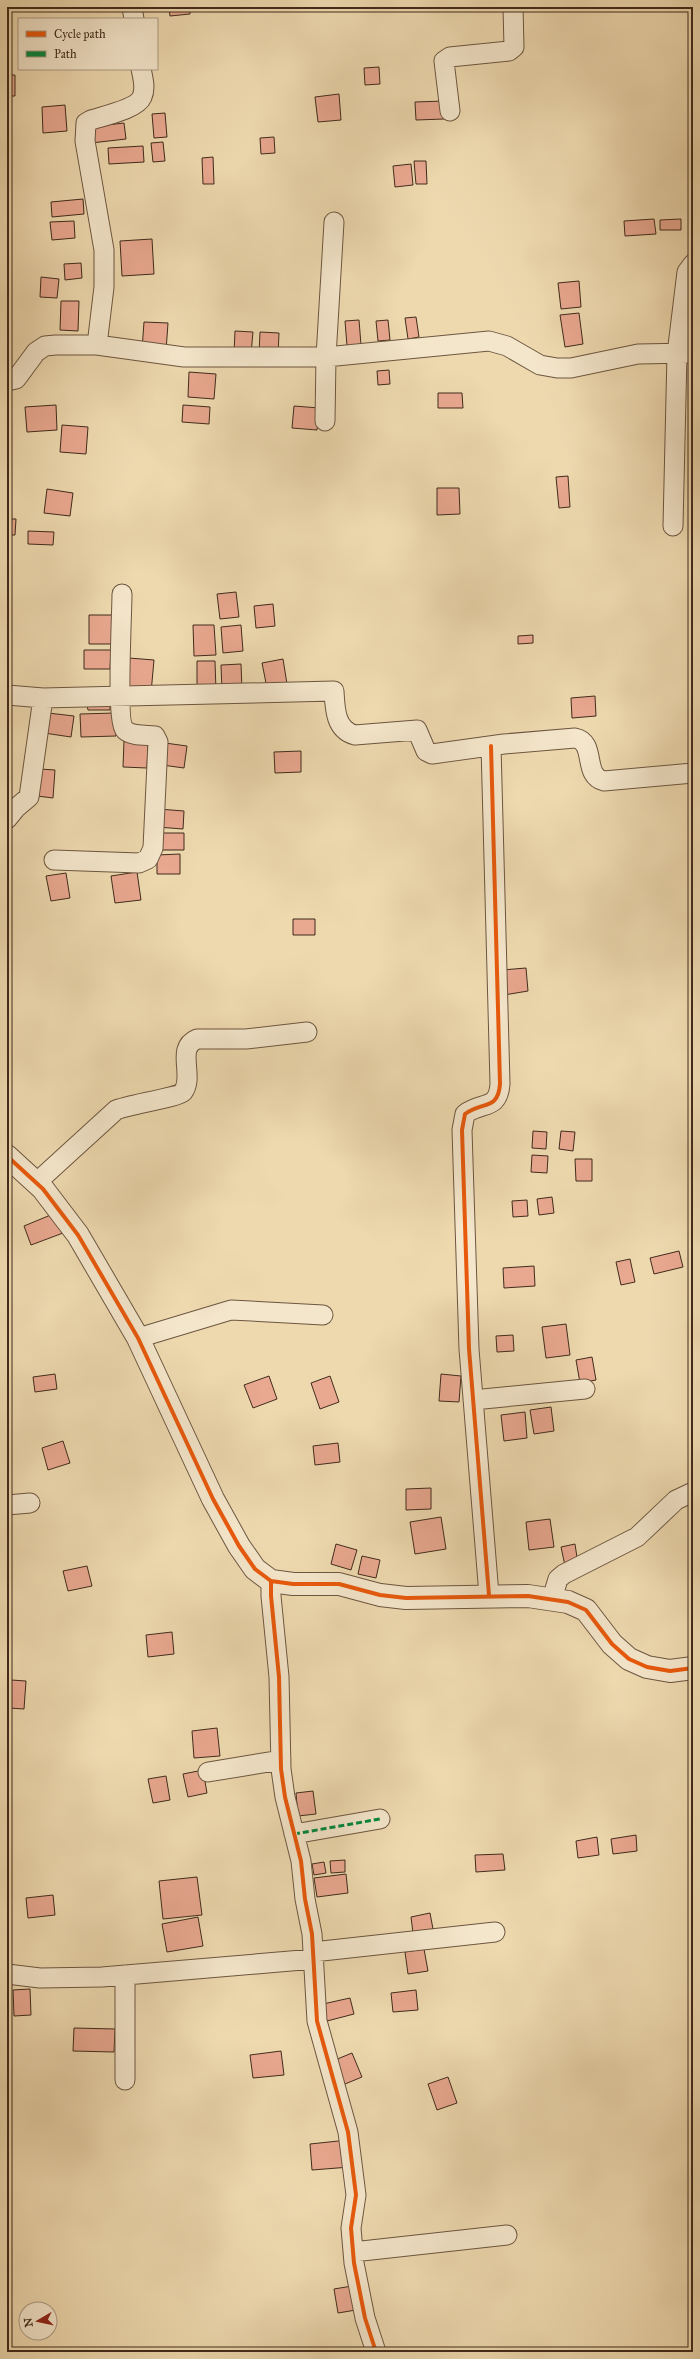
<svg xmlns="http://www.w3.org/2000/svg" width="700" height="2359" font-family="'IM FELL Great Primer',serif">
	<style>
		.building { fill: #e9a890; stroke: #402b1b }
		.lines { fill: none; stroke-linecap: round; stroke-linejoin: round }
		.minor-casing { stroke: #6c5640; stroke-width: 21 }
		.tertiary-casing { stroke: #6c5640; stroke-width: 24 }
		.minor { stroke: #f4e6cb; stroke-width: 19 }
		.tertiary { stroke: #f4e6cb; stroke-width: 22 }
		.quiet { stroke: #00873e; stroke-width: 3; stroke-dasharray: 6 3; stroke-linecap: butt }
		.cycleway-casing { stroke: #f4e6cb; stroke-width: 6 }
		.cycleway { stroke: #e8590c; stroke-width: 4 }
	</style>
	<rect width="100%" height="100%" fill="#eed9af"/>
	<filter id="stains"><feTurbulence type="fractalNoise" baseFrequency=".005" numOctaves="4"/><feColorMatrix values="0 0 0 0 .2 0 0 0 0 .09 0 0 0 0 .02 0 0 0 .5 -.17"/></filter>
	<radialGradient id="worn" r=".72"><stop offset=".6" stop-color="#630" stop-opacity="0"/><stop offset="1" stop-color="#630" stop-opacity=".3"/></radialGradient>
	<path class="building" d="M169 7H190V14L170 16Z
		M382 7H397V9L382 10Z
		M379 67 380 84 365 85 364 68Z
		M7 75H15V96H7Z
		M339 94 341 120 318 122 315 97Z
		M444 101V119L416 120 415 102Z
		M65 105 67 131 43 133 42 107Z
		M165 113 167 137 154 138 152 114Z
		M124 123 126 139 91 143 89 127Z
		M274 137 275 153 261 154 260 138Z
		M163 142 165 161 153 162 151 143Z
		M143 146 144 162 109 164 108 148Z
		M213 157 214 184H203L202 158Z
		M414 161H426L427 184H416Z
		M411 164 413 185 395 187 393 166Z
		M83 199 84 214 52 217 51 202Z
		M691 211H693V242H692Z
		M654 219 656 234 625 236 624 221Z
		M681 219V230H660V220Z
		M74 221 75 238 52 240 50 222Z
		M152 239 154 274 122 276 120 241Z
		M81 263 82 278 65 280 64 264Z
		M41 277 59 279 57 298 40 297Z
		M579 281 581 307 561 309 558 283Z
		M61 301H79L78 331 60 330Z
		M579 313 583 344 565 347 560 315Z
		M416 317 419 337 408 339 405 318Z
		M359 320 361 345 347 346 345 321Z
		M388 320 390 340 378 341 376 321Z
		M144 322 168 323 166 351 142 349Z
		M235 331 253 332 251 354 234 353Z
		M260 332 279 333 278 356 259 355Z
		M389 370 390 384 378 385 377 371Z
		M189 372 216 374 214 399 188 397Z
		M438 393H462L463 408H438Z
		M56 405 57 430 27 432 25 407Z
		M183 405 210 407 209 424 182 422Z
		M294 406 319 408 317 430 292 428Z
		M62 425 88 427 86 454 60 452Z
		M568 476 570 507 559 508 556 477Z
		M437 488H459L460 514 437 515Z
		M47 489 73 493 70 516 44 513Z
		M7 519H16L15 535H7Z
		M28 531 54 532 53 545 28 544Z
		M236 592 239 617 220 619 217 594Z
		M273 604 275 626 256 628 254 606Z
		M89 615H114V644H89Z
		M193 625H214L216 655 194 656Z
		M241 625 243 651 223 653 221 627Z
		M533 635V643L518 644V636Z
		M84 650H111L110 669H84Z
		M129 658 154 660 151 693 127 691Z
		M283 659 287 684 267 688 262 663Z
		M197 661H215L216 691H197Z
		M241 664 242 690 222 691 221 665Z
		M595 696 596 716 572 718 571 698Z
		M110 700V710H88L86 701Z
		M48 713 74 716 71 737 44 733Z
		M115 713 116 736 81 737 80 714Z
		M124 741 148 743 147 768 123 767Z
		M165 743 187 746 184 768 162 765Z
		M301 751V772L275 773 274 752Z
		M40 769 55 770 53 798 37 796Z
		M158 809 184 811 183 829 157 827Z
		M162 833H184V850H162Z
		M180 854V874H157V855Z
		M137 872 141 900 115 903 111 876Z
		M66 873 70 898 51 901 46 876Z
		M293 919H315V935H293Z
		M526 968 528 991 504 995 502 970Z
		M533 1131 547 1132 546 1149 532 1148Z
		M561 1131 575 1132 573 1151 559 1149Z
		M532 1155 548 1156 547 1173 531 1172Z
		M575 1159H592V1181H576Z
		M552 1197 554 1213 539 1215 537 1199Z
		M527 1200 528 1216 513 1217 512 1201Z
		M53 1214 63 1233 31 1245 24 1226Z
		M679 1251 683 1267 654 1274 650 1258Z
		M630 1259 635 1282 621 1285 616 1262Z
		M534 1266 535 1286 504 1288 503 1268Z
		M566 1324 570 1355 546 1358 542 1327Z
		M513 1335 514 1351 497 1352 496 1336Z
		M592 1357 596 1380 580 1383 576 1360Z
		M55 1374 57 1389 35 1392 33 1377Z
		M441 1374 461 1376 459 1402 439 1401Z
		M269 1376 277 1399 253 1408 244 1385Z
		M330 1376 339 1402 320 1409 311 1383Z
		M551 1407 554 1431 534 1434 530 1410Z
		M525 1412 527 1438 504 1441 501 1415Z
		M63 1441 70 1463 48 1470 42 1448Z
		M338 1443 340 1462 315 1465 313 1446Z
		M431 1488V1509L406 1510V1489Z
		M441 1517 446 1549 415 1554 410 1522Z
		M550 1519 554 1547 529 1550 526 1522Z
		M336 1544 357 1550 351 1570 331 1564Z
		M575 1544 578 1564 565 1566 561 1547Z
		M362 1556 380 1560 376 1578 358 1574Z
		M87 1566 92 1586 68 1591 63 1571Z
		M172 1632 174 1654 148 1657 146 1635Z
		M11 1680 26 1681 24 1709 9 1708Z
		M217 1728 220 1756 194 1758 192 1731Z
		M203 1770 207 1793 188 1797 183 1774Z
		M166 1776 170 1800 153 1803 148 1779Z
		M313 1791 316 1814 298 1816 296 1793Z
		M636 1835 637 1851 613 1854 611 1839Z
		M597 1837 599 1855 578 1858 576 1841Z
		M503 1854 505 1870 476 1872 475 1855Z
		M345 1860V1872L331 1873 330 1861Z
		M324 1862 326 1873 314 1875 312 1864Z
		M346 1874 348 1893 317 1897 314 1878Z
		M197 1877 202 1915 163 1919 159 1881Z
		M53 1895 55 1915 28 1918 26 1898Z
		M430 1913 433 1929 413 1933 411 1917Z
		M198 1917 203 1946 167 1952 162 1924Z
		M424 1949 428 1971 408 1974 405 1952Z
		M30 1989 31 2015 14 2016 13 1990Z
		M416 1990 418 2010 393 2012 391 1993Z
		M350 1998 354 2014 327 2021 323 2004Z
		M74 2028 115 2029 114 2052 73 2051Z
		M281 2051 284 2075 253 2078 250 2055Z
		M352 2053 362 2077 345 2084 335 2060Z
		M448 2077 457 2103 437 2110 428 2084Z
		M348 2140 350 2167 312 2170 310 2144Z
		M352 2286 356 2310 338 2313 334 2289Z"/>
	<g class="lines">
		<g class="minor-casing">
			<path id="minor" d="M132 7 134 19
				M450 111 444 61 450 57 509 51 514 47 513 7
				M97 345 104 287V250L85 141 86 123 91 120C103 116 137 109 142 97 146 88 143 78 141 69
				M7 381 16 379 36 352 45 346 56 345H97L184 357H326L489 341 507 346 540 365 557 368H571L638 354 693 353
				M325 421 326 357 334 222
				M673 526 677 354 687 272 693 264
				M7 695 43 698 334 691C335 708 335 730 355 735L417 730 426 751 432 754 504 744 575 738C597 742 582 776 604 781L693 773
				M7 819 16 808 29 797 43 698
				M54 860 139 863 148 859 153 848 158 742 155 736C146 735 131 736 125 730 116 721 122 614 122 594
				M36 1183 116 1110C128 1105 179 1097 183 1092 195 1076 175 1048 197 1039H246L307 1032
				M138 1338 231 1310 323 1315
				M473 1400 585 1389
				M7 1505 30 1503
				M271 1581V1596L279 1677 281 1769 285 1797 301 1861 305 1899 312 1934 317 2021 348 2132 356 2195 351 2228 354 2263 365 2318 376 2352
				M489 1595 469 1349 462 1130 465 1114C482 1101 498 1111 500 1084L491 746
				M552 1599 558 1579 564 1574 637 1537 676 1500 693 1492
				M208 1772 281 1760
				M294 1834 380 1819
				M313 1952 495 1932
				M7 1974 40 1978 102 1977 314 1959
				M125 2080V1975
				M353 2252 507 2235"/>
		</g>
		<g class="tertiary-casing">
			<path id="tertiary" d="M7 1156 43 1189 78 1235 138 1338 213 1499 239 1546 255 1569 271 1581 293 1584H339L380 1595 406 1598 528 1596 568 1602 586 1610 612 1644 629 1659 647 1667 670 1671 693 1668"/>
		</g>
		<use href="#minor" class="minor"/>
		<use href="#tertiary" class="tertiary"/>
		<path class="quiet" d="M294 1834 380 1819"/>
		<g class="cycleway-casing">
			<path id="cycleway" d="M7 1156 43 1189 78 1235 138 1338 213 1499 239 1546 255 1569 271 1581 293 1584H339L380 1595 406 1598 528 1596 568 1602 586 1610 612 1644 629 1659 647 1667 670 1671 693 1668
				M271 1581V1596L279 1677 281 1769 285 1797 301 1861 305 1899 312 1934 317 2021 348 2132 356 2195 351 2228 354 2263 365 2318 376 2352
				M489 1595 469 1349 462 1130 465 1114C482 1101 498 1111 500 1084L491 746"/>
		</g>
		<use href="#cycleway" class="cycleway"/>
	</g>
	<rect width="700" height="2359" fill="none" stroke="#eed9af" stroke-width="24"/>
	<rect x="8" y="8" width="684" height="2343" fill="none" stroke="#402b1b" stroke-width="2"/>
	<rect x="12" y="12" width="676" height="2335" fill="none" stroke="#402b1b"/>
	<rect x="18" y="18" width="140" height="52" fill="#f4e6cb" stroke="#ac9b85"/>
	<rect x="26" y="31" width="20" height="6" fill="#e8590c" stroke="#ac9b85"/>
	<text x="54" y="38" font-size="12" fill="#402b1b">Cycle path</text>
	<rect x="26" y="51" width="20" height="6" fill="#00873e" stroke="#ac9b85"/>
	<text x="54" y="58" font-size="12" fill="#402b1b">Path</text>
	<g transform="translate(38 2321) rotate(261)"><circle r="19" fill="#f4e6cb" stroke="#ac9b85"/>
	<path d="M0-3L7 15L0 10L-7 15Z" fill="#8f2418"/>
	<text y="-6" font-size="11" font-weight="bold" text-anchor="middle" fill="#402b1b">N</text>
	</g>
	<rect width="100%" height="100%" filter="url(#stains)"/>
	<rect width="100%" height="100%" fill="url(#worn)"/>
</svg>
